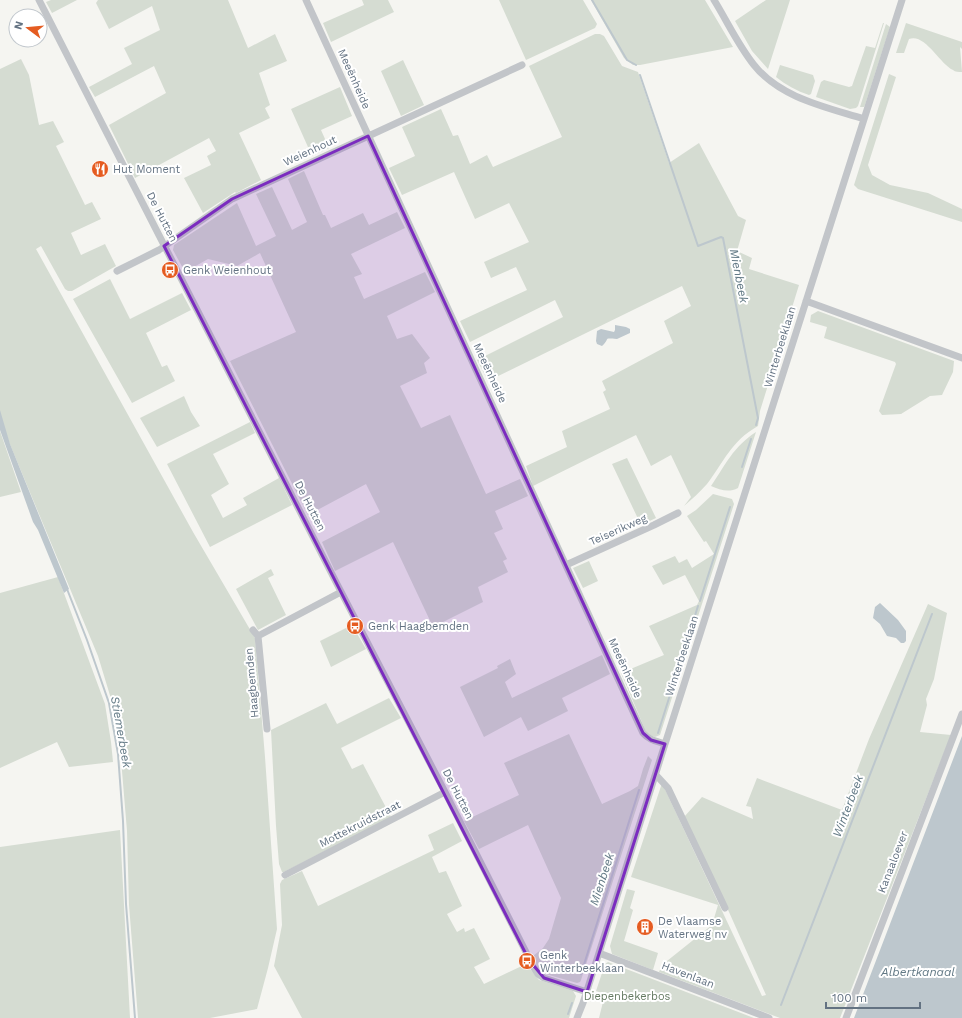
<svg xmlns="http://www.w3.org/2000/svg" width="962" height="1018" font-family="'Work Sans',sans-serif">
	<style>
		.green { fill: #d5dcd2 }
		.water { fill: #bdc7cd }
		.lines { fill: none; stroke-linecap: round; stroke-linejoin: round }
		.stream { stroke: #bdc7cd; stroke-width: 2 }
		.minor { stroke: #c2c5c9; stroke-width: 7 }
		.marked { fill: #7b2cbf; fill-opacity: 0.2; stroke: #7b2cbf; stroke-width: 3; stroke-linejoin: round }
		.labels { text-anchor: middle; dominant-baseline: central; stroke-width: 4; stroke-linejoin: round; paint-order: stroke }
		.street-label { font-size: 11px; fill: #637282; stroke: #fff }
		.poi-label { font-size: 11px; fill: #637282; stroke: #fff; text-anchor: start }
		.park-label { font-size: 11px; fill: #657a62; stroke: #fff }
		.water-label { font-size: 12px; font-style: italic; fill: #637a86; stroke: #fff }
	</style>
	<rect width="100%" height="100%" fill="#f5f5f1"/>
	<path class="green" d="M51 0H77L52 13 46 2Z
		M98 0H228L248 48 275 34 287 61 259 73 270 105 265 108 270 118 239 133 261 180 236 193 235 192 203 213 184 178 211 165 207 156 216 151 209 138 135 178 109 125 166 93 154 66 95 97 89 87 132 64 124 48 160 30 152 6 109 29 96 3Z
		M362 0H388L394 12 331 42 323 23 364 5Z
		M499 0H583L597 24 595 28 526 60Z
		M591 0H705L733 47 640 65H633L624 58Z
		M766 0H790L768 69 752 51 735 21Z
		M883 23H884L858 106 856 108 850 109 816 97 821 82 824 80 849 87 852 86 866 46 875 48Z
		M906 23 962 42V49L960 47 962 72C959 72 955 72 953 70 939 63 925 33 909 39L904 53H896Z
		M886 24 890 27 865 105 864 107H860Z
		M595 34H600L604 36 622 66 638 72 669 163 699 143 738 216 746 220 737 251 752 258 749 269 799 285 760 411 758 426C731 441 724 462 707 484 700 492 692 499 684 506L691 497 671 455 651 466 636 435 533 486 526 466 567 447 562 431 610 409 603 392 606 390 602 381 673 343 664 321 691 306 682 286 488 381 477 360 563 317 555 300 470 342 460 321 527 290 516 267 491 278 484 262 529 242 509 203 475 219 454 172 402 195 389 168 415 156 402 127 441 109 453 136 458 135 470 164 487 155 493 167 562 137 529 66Z
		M21 59 29 75 39 125 53 121 64 142 56 146 85 205 92 202 101 219 71 233 81 255 105 244 116 266 72 291H68L65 289 41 246 36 249 193 532 255 638 265 757 277 929 268 968 257 1009 210 1018H138L129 905 127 831 119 735 112 702 98 656 9 442 0 415V69Z
		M403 60 424 105 401 116 381 71Z
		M780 65 813 75 815 81 811 94 809 95C797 91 786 85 776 77Z
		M889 74 896 77 868 165 872 175 890 185 928 193 962 209V222L858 189 854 185Z
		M340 87 352 116 321 130 329 148 312 156 291 109Z
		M304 171 323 215H325L331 228 363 213 369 225 397 212 405 228 351 254 362 274 354 277 364 299 425 272 435 292 387 316 397 339 412 334 430 358 424 363 427 373 400 386 421 428 450 415 486 494 520 479 528 496 495 511 503 529 494 533 507 559 503 561 508 572 478 587 483 602 433 627 393 542 335 571 322 542 380 512 366 484 308 515 230 361 296 332 260 253 237 266 208 259 185 272 173 250 174 245 237 203 256 246 276 236 256 194 272 187 292 230 307 222 288 179Z
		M110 279 130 319 182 293 191 310 146 333 162 367 167 365 175 381 132 403 73 299Z
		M818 311 954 361 953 372 942 395 930 396 901 414 882 415 879 411 896 364 895 362 824 338 827 327 810 322 811 315Z
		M184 396 191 412 200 426 157 447 140 418Z
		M250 422 255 433 213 454 229 484 211 495 223 518 247 505 243 498 279 478 292 505 210 547 167 464Z
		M0 431 21 492 0 497Z
		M756 432 738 488C729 493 720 490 711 486 726 464 733 447 756 432Z
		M627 458 656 518 641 525 612 464Z
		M713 494 732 499 734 504 660 735 655 737 647 734 621 673 664 655 649 626 697 605 699 601 685 575 663 585 652 566 675 556 679 563 687 559 692 568 714 554 706 541 704 542 687 516 696 510Z
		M589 561 598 581 583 588 573 568Z
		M271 569 274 575 268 578 286 615 258 630 236 589Z
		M58 577 105 704 111 742 113 762 69 767 57 742 0 768V593Z
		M928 604 947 613 934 679 926 699 927 705 920 732 951 735 840 1018H780L659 972 662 965 712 925 718 905 631 877 662 783 762 996 766 995 729 912 684 817 702 797 753 819 751 807 746 806 757 778 842 810 869 739Z
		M352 625 366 649 331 667 320 641Z
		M602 655 610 674 562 698 568 711 528 731 521 717 484 737 460 687 498 668 497 666 510 659 516 674 505 682 512 698Z
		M389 698 401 718 341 748 352 769 363 764 391 817 284 872H282L279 864 276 826 271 730 326 703 337 724Z
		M569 734 602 804 630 791 638 786 643 769 648 756 652 760 581 980 580 982 577 983 542 973 537 967 533 956 543 948 549 939 561 898 528 825 479 849 464 821 519 795 504 763Z
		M453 823 462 841 432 857 439 873 446 871 462 906 447 914 457 932 464 928 465 932 474 928 490 959 474 967 484 984 526 964 539 980 573 991 576 996 569 1018H302L274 966 282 925 280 884 282 880 302 871 318 906 434 850 428 835Z
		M120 830 130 1018H0V847Z
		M627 889 635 891 630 908 633 910 624 941 658 953 653 970 612 954 610 946Z
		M608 962 754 1018H599L605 994 596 991 605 964Z"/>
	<path class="water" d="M615 325 626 327 630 329V333L617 339C602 338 611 338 602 346L597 344 596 341 597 331 601 329 614 332 615 330Z
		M0 410 10 444 69 589 64 593 38 530 33 522 0 430Z
		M880 603 898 620 906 631V641L904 643H901L896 638 887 636 880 624 873 618 875 607Z
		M962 736V1018H854Z"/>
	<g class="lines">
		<path class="stream" d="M592 0 627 60 636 65
			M640 75 698 246 721 237 723 238 758 418 756 425
			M742 467 751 439
			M67 589 87 640 109 703 118 754 123 821 126 904 135 1018
			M700 601 730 507
			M658 733 698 606
			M581 974 639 790
			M781 1005 932 614
			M568 1014 572 1003"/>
		<path class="minor" d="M39 0 337 584 445 792 534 968 538 974 544 978 587 992
			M306 0 643 733C649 740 656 741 665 744
			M714 0C727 21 738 45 754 65 780 98 826 107 864 119
			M117 271 159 250 232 199 522 65
			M806 301 962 358
			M566 565 654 525 678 513
			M253 630 258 636 267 729
			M258 636 341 592
			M656 775 668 788 725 908
			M285 875 445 792
			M599 953 769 1018
			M577 1018 583 1003 599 953 665 744 902 0
			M846 1018 962 714"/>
	</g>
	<path class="marked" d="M368 136 643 733 651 740 665 744 587 992 544 978 529 960 164 246 232 199Z"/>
	<defs>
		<g id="restaurant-disc" transform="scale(0.9)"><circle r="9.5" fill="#e55c21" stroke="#fff"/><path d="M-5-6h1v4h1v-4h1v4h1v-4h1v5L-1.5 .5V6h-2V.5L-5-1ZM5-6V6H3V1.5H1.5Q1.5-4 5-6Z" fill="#fff"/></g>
		<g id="bus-disc" transform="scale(0.9)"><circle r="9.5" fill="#e55c21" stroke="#fff"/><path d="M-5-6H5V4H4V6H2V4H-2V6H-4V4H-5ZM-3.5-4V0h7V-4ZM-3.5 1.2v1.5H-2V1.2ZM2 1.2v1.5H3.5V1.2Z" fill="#fff"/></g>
		<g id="building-disc" transform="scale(0.9)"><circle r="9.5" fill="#e55c21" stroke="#fff"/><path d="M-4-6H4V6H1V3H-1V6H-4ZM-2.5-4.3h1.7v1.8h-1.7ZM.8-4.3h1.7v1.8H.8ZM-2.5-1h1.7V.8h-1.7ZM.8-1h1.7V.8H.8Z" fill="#fff"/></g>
	</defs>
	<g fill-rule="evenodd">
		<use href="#restaurant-disc" x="100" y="169"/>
		<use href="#bus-disc" x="170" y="270"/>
		<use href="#bus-disc" x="355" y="626"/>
		<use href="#building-disc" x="645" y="927"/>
		<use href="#bus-disc" x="527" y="961"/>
	</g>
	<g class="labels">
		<g class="street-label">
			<text transform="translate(354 79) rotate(66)">Meeënheide</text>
			<text transform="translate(310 151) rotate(-25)">Weienhout</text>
			<text transform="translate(162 217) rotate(63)">De Hutten</text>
			<text transform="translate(780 347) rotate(-73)">Winterbeeklaan</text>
			<text transform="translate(490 373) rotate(65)">Meeënheide</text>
			<text transform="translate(310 506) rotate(63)">De Hutten</text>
			<text transform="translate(618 530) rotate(-24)">Teiserikweg</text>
			<text transform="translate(682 656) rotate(-72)">Winterbeeklaan</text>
			<text transform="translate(625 668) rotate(65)">Meeënheide</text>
			<text transform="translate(252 683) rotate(-95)">Haagbemden</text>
			<text transform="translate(458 794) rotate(63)">De Hutten</text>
			<text transform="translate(360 824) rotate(-27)">Mottekruidstraat</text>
			<text transform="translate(893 862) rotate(-69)">Kanaaloever</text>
			<text transform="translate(688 975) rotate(21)">Havenlaan</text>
		</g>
		<g class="poi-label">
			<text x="113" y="169">Hut Moment</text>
			<text x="183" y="270">Genk Weienhout</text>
			<text x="368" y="626">Genk Haagbemden</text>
			<text x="658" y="921">De Vlaamse<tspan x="658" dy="13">Waterweg nv</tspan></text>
			<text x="540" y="955">Genk<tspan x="540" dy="13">Winterbeeklaan</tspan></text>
		</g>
		<g class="park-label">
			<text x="627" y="996">Diepenbekerbos</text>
		</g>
		<g class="water-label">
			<text transform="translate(739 276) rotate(79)">Mienbeek</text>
			<text transform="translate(121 732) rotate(80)">Stiemerbeek</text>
			<text transform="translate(848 806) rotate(-69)">Winterbeek</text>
			<text transform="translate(602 879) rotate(-72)">Mienbeek</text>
			<text x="918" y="972">Albertkanaal</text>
		</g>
	</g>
	<g transform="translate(28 28) rotate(286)"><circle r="19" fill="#ffffff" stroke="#c1c7cd"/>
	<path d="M0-3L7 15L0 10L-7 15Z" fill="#e55c21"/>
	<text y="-6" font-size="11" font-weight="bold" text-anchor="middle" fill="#637282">N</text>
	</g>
	<path d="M826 1002v6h94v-6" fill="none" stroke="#637282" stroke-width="2"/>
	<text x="832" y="1002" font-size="12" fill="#637282" stroke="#ffffff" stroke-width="3" paint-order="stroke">100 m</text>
</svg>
